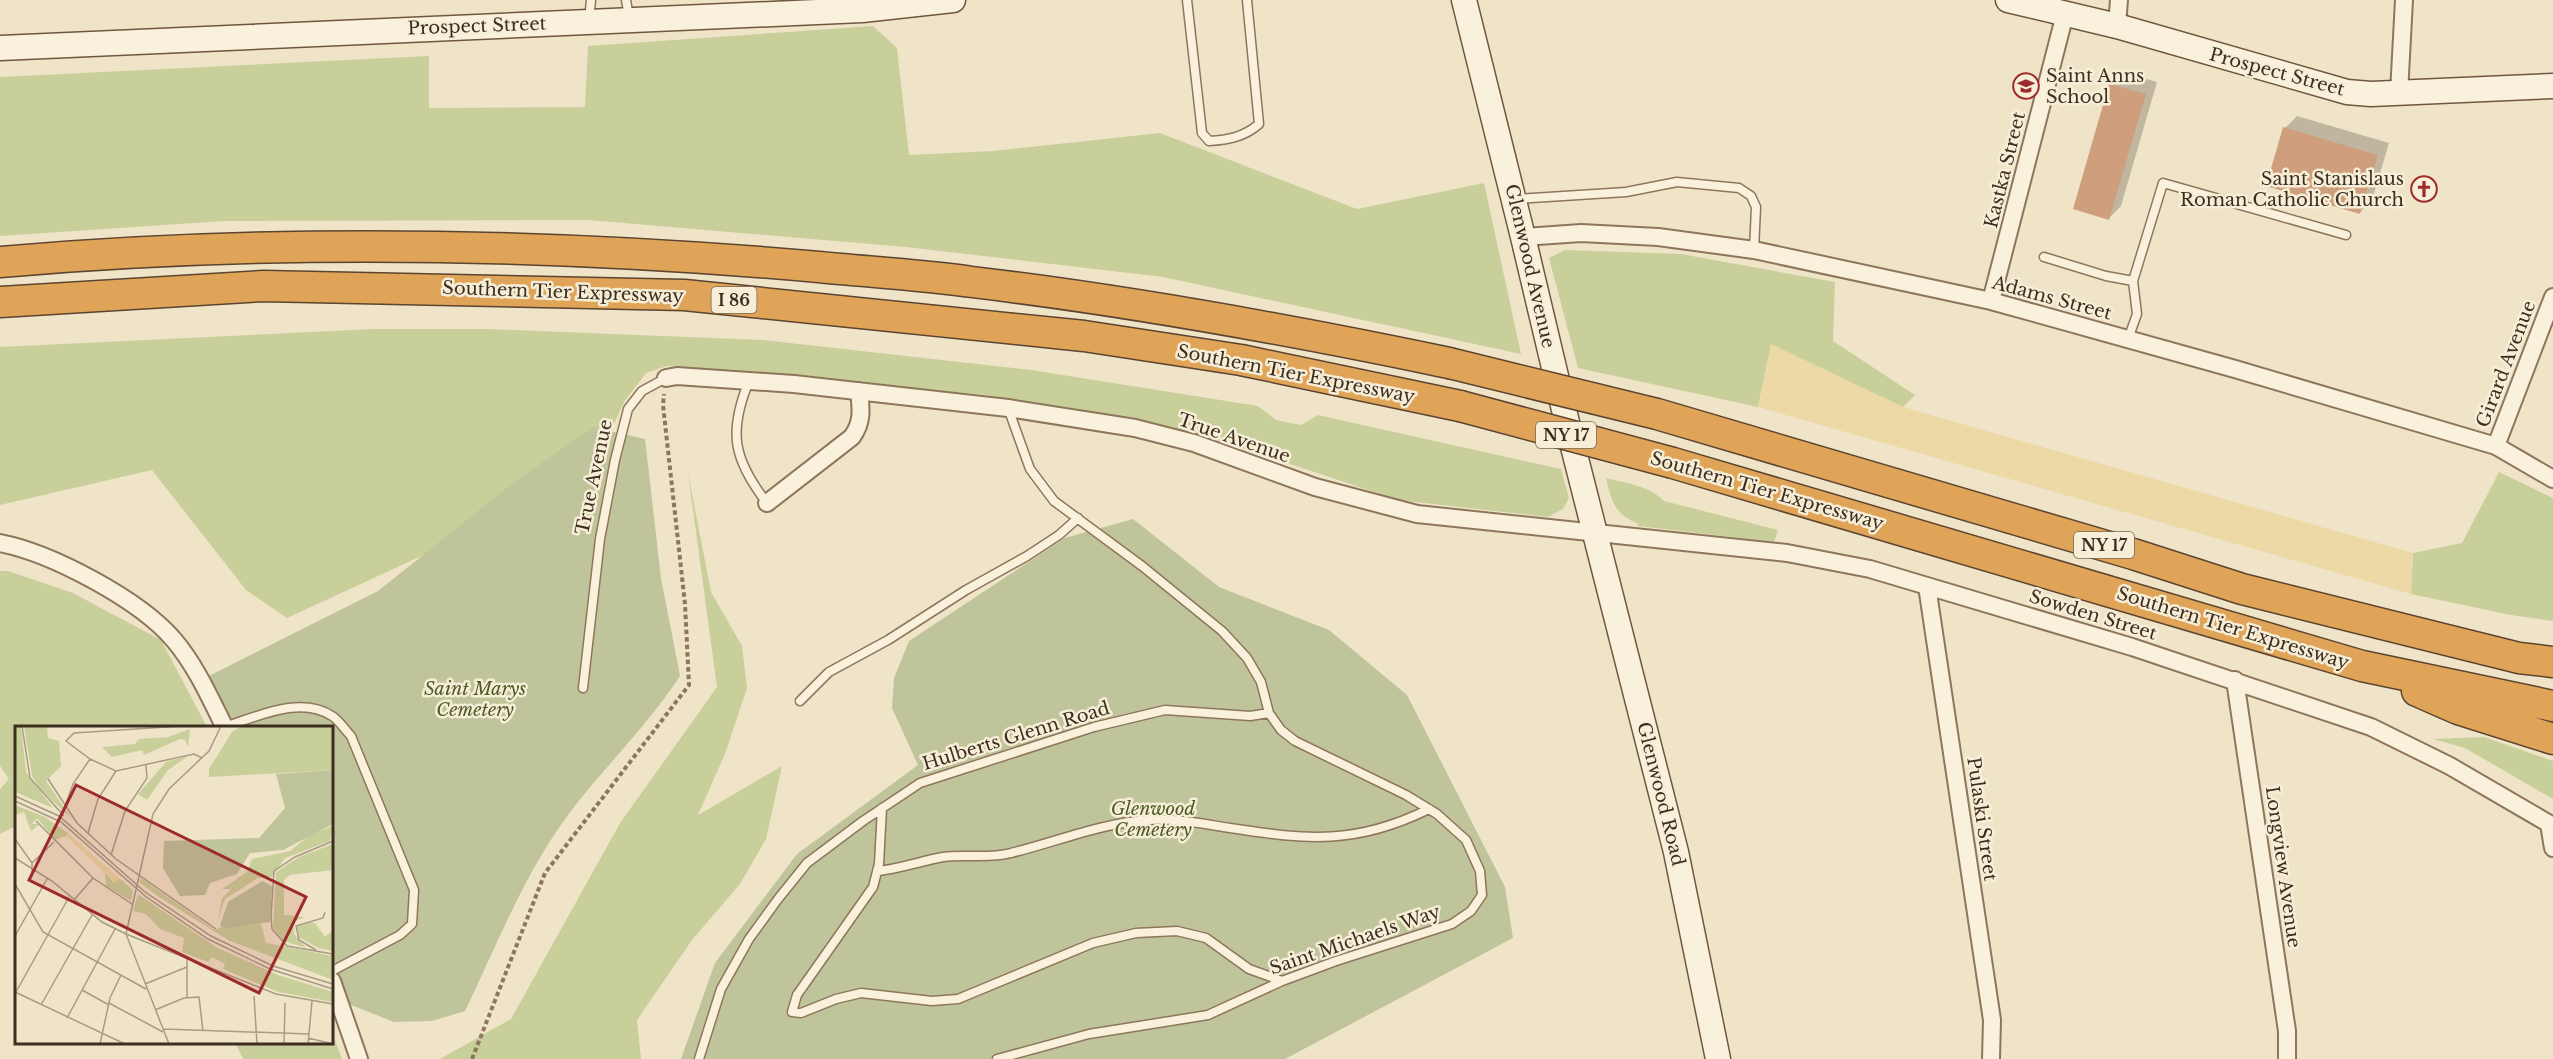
<svg xmlns="http://www.w3.org/2000/svg" width="2553" height="1059" font-family="'Libre Baskerville',serif">
	<style>
		.green { fill: #c9cf9b }
		.sand { fill: #ecd9a5 }
		.cemetery { fill: #bfc49a }
		.shadow { fill: #0003 }
		.building { fill: #cf9f7d }
		.lines { fill: none; stroke-linecap: round; stroke-linejoin: round }
		.lane-casing { stroke: #8d765c; stroke-width: 11 }
		.street-casing { stroke: #8d765c; stroke-width: 20 }
		.secondary-casing { stroke: #6f573f; stroke-width: 27 }
		.highway-casing { stroke: #5b4430; stroke-width: 33 }
		.path { stroke: #8d765c; stroke-width: 4; stroke-dasharray: 4.5 3; stroke-linecap: butt }
		.lane { stroke: #faf1dc; stroke-width: 8 }
		.street { stroke: #faf1dc; stroke-width: 16 }
		.secondary { stroke: #faf1dc; stroke-width: 24 }
		.highway { stroke: #e0a458; stroke-width: 30 }
		.highway-bridge-casing { stroke: #5b4430; stroke-width: 33; stroke-linecap: butt }
		.highway-bridge { stroke: #e0a458; stroke-width: 30 }
		.labels { text-anchor: middle; dominant-baseline: central; stroke-width: 5; stroke-linejoin: round; paint-order: stroke }
		.shield { fill: #f7eed8; stroke: #756857; stroke-width: 1.5 }
		.shield-label { font-size: 16px; font-weight: bold; fill: #3d2e20 }
		.street-label { font-size: 18px; fill: #3d2e20; stroke: #f7eed8 }
		.poi-label { font-size: 18px; fill: #3d2e20; stroke: #f7eed8; text-anchor: start }
		.park-label { font-size: 18px; font-style: italic; fill: #4d5a26; stroke: #f7eed8 }
		.inset-road { fill: none; stroke: #a89b85; stroke-width: 1.5 }
		.view { fill: #9e2a2b; fill-opacity: 0.15; stroke: #9e2a2b; stroke-width: 3 }
		.inset-edge { fill: none; stroke: #3d2e20; stroke-width: 3 }
	</style>
	<rect width="100%" height="100%" fill="#f0e4c8"/>
	<path class="green" d="M873 26 897 48 909 155 993 151 1160 133 1357 209 1484 183 1521 354 1163 277 906 247 588 220 224 221 0 236V77L429 56V108L585 107 588 46Z
		M1565 250 1681 254 1835 282 1833 341 1915 395 1903 407 1771 345 1758 407 1578 368 1549 258Z
		M373 329H488L763 340 1031 370 1258 406 1276 420 1301 425 1318 415 1561 469 1569 498 1563 509 1548 517 1398 500 1221 441 984 395 667 366 646 373 624 402 602 450 454 541 287 618 246 590 152 470 0 505V347Z
		M2499 472 2553 498V621L2511 615 2411 594 2413 553 2462 543Z
		M688 473 711 592 742 646 747 688 725 754 698 815 782 766 766 839 740 884 692 940 637 1020 641 1059H440L511 1019 620 823 717 687Z
		M1606 478C1625 483 1650 486 1664 501L1778 530 1774 542 1638 526 1637 523C1615 515 1611 500 1606 478Z
		M0 571H8L73 593 161 640 207 727 16 728V826L0 834V789L9 779 0 766Z
		M2484 737 2553 761V799L2465 748 2433 739Z
		M332 1032 342 1059H243L235 1043 332 1042Z"/>
	<path class="sand" d="M1771 344 1903 407 2413 553 2411 594 1758 407Z"/>
	<path class="cemetery" d="M593 427 645 439 661 578 680 676C646 728 601 770 565 819 523 877 496 947 465 1011L432 1021 394 1022 351 1005 332 960V728L231 727 209 676 378 591 512 484Z
		M1133 519 1219 587 1329 630 1407 695 1505 887 1513 938 1285 1059H681L715 963 797 854 918 765 892 708 894 678 909 641 1065 538Z"/>
	<path class="shadow" d="M2123 72 2157 82 2121 206 2109 218 2111 85Z
		M2297 116 2389 143 2372 200 2360 212 2285 128Z"/>
	<path class="building" d="M2109 84 2146 94 2109 220 2073 209Z
		M2283 127 2378 155 2360 214 2266 186Z"/>
	<g class="lines">
		<g class="lane-casing">
			<path id="lane" d="M626 0 629 17
				M1187 0 1202 133 1209 141C1228 140 1244 137 1259 124L1247 0
				M589 20 591 0
				M1517 199 1626 192 1677 182 1739 188 1751 196 1756 207 1754 250
				M2044 257 2106 276 2133 281
				M2128 339 2137 314 2133 281 2163 183 2346 235
				M749 381C728 432 733 459 767 503
				M583 688 600 539 615 460 628 409 642 391 666 378
				M800 701 829 672 888 640 966 590 1027 556 1059 535 1078 518
				M224 727C257 717 300 695 332 716 339 720 345 730 351 736L414 890 412 924 400 935 332 971
				M882 808 879 864 873 887 797 995 792 1012 801 1013 836 999 861 993 932 1001 958 999 1093 943 1136 933 1177 931 1206 938 1249 969 1282 981
				M877 871C899 869 921 861 943 857 965 854 989 859 1011 853 1056 842 1101 823 1148 820 1175 818 1203 824 1230 828 1308 840 1356 845 1429 809
				M699 1059 721 989 749 939 778 899 807 863 863 821 920 783 1094 727 1165 710 1250 716 1269 713
				M997 1059 1089 1034 1208 1015 1282 981 1336 961 1452 924 1471 911 1482 895 1480 871 1466 840 1437 814 1406 795 1295 741 1281 730 1269 713 1261 682 1247 658 1222 631 1142 566 1054 501 1030 469 1008 408"/>
		</g>
		<g class="street-casing">
			<path id="street" d="M2117 26 2119 0
				M2399 93 2404 0
				M1523 237 1581 233 1658 237 1754 250 1991 301 2235 369 2496 446 2553 479
				M1991 301 2065 14
				M666 378 677 376 794 384 1008 408 1135 428 1194 443 1315 487 1417 514 1787 553 1870 569 2132 647 2371 727 2450 766 2553 826
				M2496 446 2553 297
				M767 503 852 437C863 422 861 409 859 391
				M0 543C52 553 140 600 174 640 196 666 210 698 225 728
				M1927 586 1992 1020 1991 1059
				M2235 680 2287 1031V1059
				M2549 824 2553 848
				M332 981 359 1059"/>
		</g>
		<g class="secondary-casing">
			<path id="secondary" d="M1464 0 1523 237 1570 435 1676 852 1718 1059
				M2008 0 2117 26 2347 92 2371 94 2553 86
				M0 48 862 10 953 0"/>
		</g>
		<g class="highway-casing">
			<path id="highway" d="M0 262C273 238 547 243 819 267 870 272 922 275 972 282 1132 301 1291 330 1449 363
				M0 302 263 286 684 295 1084 336 1241 360 1460 406
				M1657 414 2133 554 2242 589 2519 658 2553 662
				M1673 463 2362 666 2553 706
				M2417 691 2458 709 2553 739"/>
		</g>
		<path class="path" d="M472 1059 545 873 689 685 685 604 663 405 664 394"/>
		<use href="#lane" class="lane"/>
		<use href="#street" class="street"/>
		<use href="#secondary" class="secondary"/>
		<use href="#highway" class="highway"/>
		<g class="highway-bridge-casing">
			<path id="highway-bridge" d="M1449 363 1657 414
				M1460 406 1673 463"/>
		</g>
		<use href="#highway-bridge" class="highway-bridge"/>
	</g>
	<defs>
		<g id="school-ring" transform="scale(1.35)"><circle r="9.5" fill="#f7eed8" stroke="#9e2a2b" stroke-width="1.5"/><path d="M0-5L7-2L0 1L-7-2ZM-4 1L0 2.5L4 1V4Q0 6-4 4Z" fill="#9e2a2b"/></g>
		<g id="church-ring" transform="scale(1.35)"><circle r="9.5" fill="#f7eed8" stroke="#9e2a2b" stroke-width="1.5"/><path d="M-1.2-6h2.4v3.5h3.3v2.4h-3.3V6h-2.4V-.1h-3.3v-2.4h3.3Z" fill="#9e2a2b"/></g>
	</defs>
	<g fill-rule="evenodd">
		<use href="#school-ring" x="2026" y="86"/>
		<use href="#church-ring" x="2424" y="189"/>
	</g>
	<g class="labels">
		<g class="shield">
			<rect x="711.5" y="287" width="45" height="26" rx="4.5"/>
			<rect x="1536" y="422" width="60" height="26" rx="4.5"/>
			<rect x="2074" y="532" width="60" height="26" rx="4.5"/>
		</g>
		<g class="shield-label">
			<text x="734" y="300">I 86</text>
			<text x="1566" y="435">NY 17</text>
			<text x="2104" y="545">NY 17</text>
		</g>
		<g class="street-label">
			<text transform="translate(477 26) rotate(-2)">Prospect Street</text>
			<text transform="translate(2277 72) rotate(15)">Prospect Street</text>
			<text transform="translate(2005 170) rotate(-76)">Kastka Street</text>
			<text transform="translate(1530 266) rotate(77)">Glenwood Avenue</text>
			<text transform="translate(563 292) rotate(2)">Southern Tier Expressway</text>
			<text transform="translate(2052 298) rotate(15)">Adams Street</text>
			<text transform="translate(2506 364) rotate(-69)">Girard Avenue</text>
			<text transform="translate(1296 374) rotate(11)">Southern Tier Expressway</text>
			<text transform="translate(1234 438) rotate(19)">True Avenue</text>
			<text transform="translate(594 477) rotate(-78)">True Avenue</text>
			<text transform="translate(1767 491) rotate(16)">Southern Tier Expressway</text>
			<text transform="translate(2093 615) rotate(17)">Sowden Street</text>
			<text transform="translate(2233 628) rotate(17)">Southern Tier Expressway</text>
			<text transform="translate(1016 736) rotate(-17)">Hulberts Glenn Road</text>
			<text transform="translate(1661 794) rotate(76)">Glenwood Road</text>
			<text transform="translate(1982 819) rotate(82)">Pulaski Street</text>
			<text transform="translate(2283 867) rotate(82)">Longview Avenue</text>
			<text transform="translate(1355 940) rotate(-19)">Saint Michaels Way</text>
		</g>
		<g class="poi-label">
			<text x="2046" y="76">Saint Anns<tspan x="2046" dy="21">School</tspan></text>
			<text x="2404" y="179" text-anchor="end">Saint Stanislaus<tspan x="2404" dy="21">Roman Catholic Church</tspan></text>
		</g>
		<g class="park-label">
			<text x="475" y="689">Saint Marys<tspan x="475" dy="21">Cemetery</tspan></text>
			<text x="1153" y="809">Glenwood<tspan x="1153" dy="21">Cemetery</tspan></text>
		</g>
	</g>
	<g transform="translate(15 726)">
		<rect width="318" height="318" fill="#f0e4c8"/>
		<path d="M0 0H6L11 46 38 82 0 66ZM9 0H32L33 12 44 15 46 40 31 55 57 93 26 64 17 50ZM226 0H318V44L194 51V43L217 6ZM175 3 173 21 170 14 165 13 129 29 127 24 97 31 87 21 120 18 124 13 153 11ZM173 30 153 44 132 74 123 68 151 36ZM0 79 30 91 53 107 51 110 40 114 22 92 17 98H25L16 105 9 86 0 89ZM318 100 315 115 270 132 257 151 243 152 210 173 203 194 207 172 216 163H207L232 146 237 133 275 125 295 109ZM318 118V144L275 149 269 154V189L290 191 278 196 279 208 291 222 269 215 258 202 261 146 284 131ZM90 146 99 157 104 152 118 164 116 175 91 160ZM126 152 200 204 210 199 246 198 251 217 318 230V254L215 215 144 171 124 156ZM123 168 201 221 263 249 318 266V276L263 266 208 243 210 238 197 231 193 236 167 226 169 212 145 203 131 188 118 185ZM294 196 300 197 310 211 318 204V225L303 222 284 211 282 201Z" fill="#c9cf9b"/>
		<path d="M53 107 104 152 100 157 51 110Z" fill="#ecd9a5"/>
		<path d="M318 44V98L268 124 235 127 222 148 195 157 190 169 165 170 148 142 149 115 244 112 270 82 261 48ZM247 155 257 160 255 196 210 202 205 199 213 176Z" fill="#bfc49a"/>
		<path class="inset-road" d="M7 0 15 52 49 90M167 0 59 7 51 15 75 33 101 45 179 28 187 32M33 53 62 97 101 133 201 203M0 70 44 90 130 166 196 210 258 240 318 258M0 75 46 96 130 170 193 213 255 243 318 263M50 80 58 58 75 33M21 95 78 152 117 178M73 107 83 73 101 45M0 113 17 137V146M318 115 280 131 259 145 256 190 257 203 272 220 318 228M96 129 110 85 132 52 131 39M0 132 37 155 87 196 111 208 261 268 318 278M17 137 39 116M0 158 28 206 131 263M59 174 78 152M0 210 32 153M301 224 284 214 281 200 308 192 310 186M130 258 172 241M67 264 94 279M0 266 110 318M1 266 54 171M239 270 242 318M172 272V230M94 277 148 306M26 279 77 189M140 284 169 272 184 271 188 305M52 292 100 203M148 303 294 308M293 312 318 318M85 318 95 272 106 249M154 318 111 208 138 88 154 63 194 25 206 0M269 318 270 277M293 318 297 275"/>
		<path class="view" d="M61 59 291 171 244 267 14 154Z"/>
		<rect width="318" height="318" class="inset-edge"/>
	</g>
</svg>
